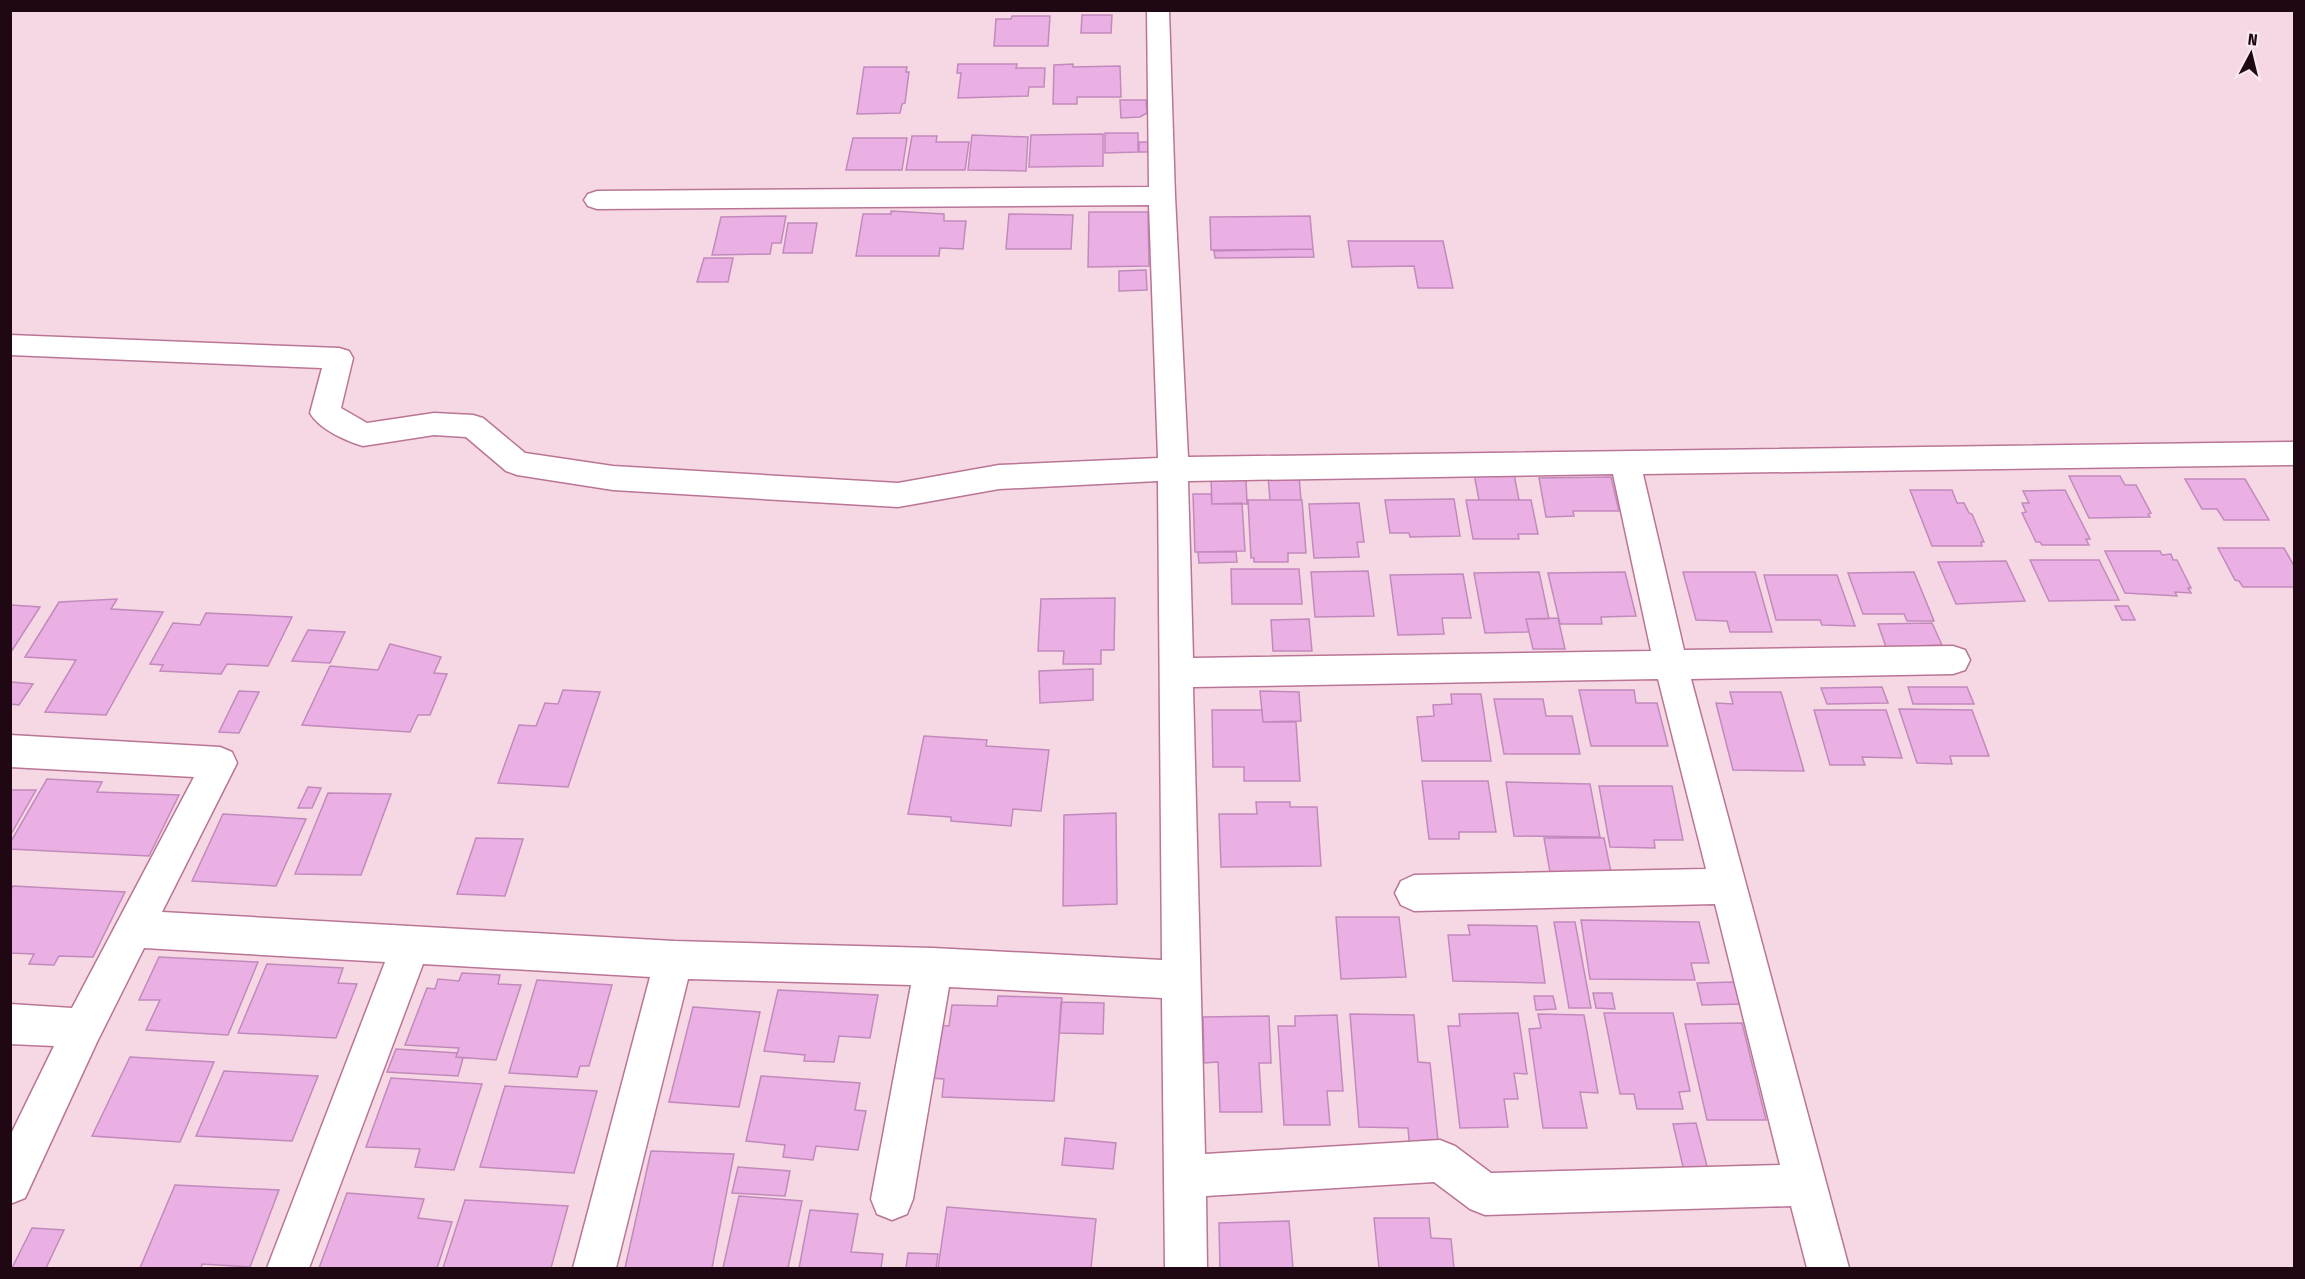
<svg xmlns="http://www.w3.org/2000/svg" width="2305" height="1279" font-family="'Fira Sans Condensed',sans-serif">
	<style>
		.building { fill: #eab0e4; stroke: #c28abc; stroke-width: 1.5 }
		.lines { fill: none; stroke-linecap: round; stroke-linejoin: round }
		.street-casing { stroke: #ba7596; stroke-width: 3 }
		.street { fill: #fff; fill-rule: evenodd }
	</style>
	<rect width="100%" height="100%" fill="#f6d7e4"/>
	<path class="building" d="M1082 15H1112L1111 33H1081Z
		M1012 16H1050L1048 46H994L996 19H1011Z
		M958 64H1017L1016 68H1045L1044 87H1029L1028 96 958 98 961 73H957Z
		M1073 64V67L1120 66 1121 97H1077V104H1053L1054 65Z
		M864 67H907L906 72H909L905 103 902 104 900 113 857 114Z
		M1120 100H1146L1147 113 1140 117 1121 118Z
		M1105 133H1138V152L1105 153Z
		M1103 134V166L1029 167 1031 135Z
		M972 135 1028 137 1026 171 968 170Z
		M912 136H937L936 142H969L965 170H906Z
		M853 138H907L902 170H846Z
		M1139 142H1149V152H1139Z
		M891 211 944 214V221H966L963 249 940 248 939 256H856L863 214H891Z
		M1089 212H1148L1149 266 1088 267Z
		M1009 214 1073 215 1071 249H1006Z
		M786 216 781 243H772L770 254 712 255 721 217Z
		M1310 216 1313 249 1211 250 1210 217Z
		M788 223H817L812 253H783Z
		M1348 241H1443L1453 288H1418L1414 266 1352 267Z
		M1313 249 1314 257 1215 258 1214 251Z
		M704 258H733L728 282H697Z
		M1146 270 1147 290 1119 291V271Z
		M1474 474H1514L1519 500H1479Z
		M1268 476H1299L1301 500H1270Z
		M2069 476H2120L2125 485H2136L2151 513 2148 514 2150 517 2089 518Z
		M1611 477 1619 511H1573L1574 516 1546 517 1539 478Z
		M1211 479H1246L1247 504H1212Z
		M2185 479H2245L2269 520H2224L2217 509H2202Z
		M1910 490H1952L1957 503H1964L1969 513 1972 514 1984 542H1981L1982 546H1932Z
		M2065 490 2090 539H2086L2089 545H2042L2040 542H2036L2022 513 2026 512 2022 503H2029L2023 491Z
		M1193 494H1211L1212 504 1242 503 1245 551 1195 552Z
		M1454 499 1460 536 1410 537 1409 533H1390L1385 500Z
		M1248 500H1302L1306 553H1288V562H1254V558H1251Z
		M1466 500H1531L1538 534H1518L1519 539H1473Z
		M1359 503 1364 542H1357L1359 557 1314 558 1309 504Z
		M2218 548H2284L2294 566V587H2243L2239 581 2235 580Z
		M2105 551H2160L2162 555 2171 554 2173 560H2177L2191 588H2188L2191 593 2175 592 2177 596 2125 593Z
		M1198 552H1236L1237 562 1199 563Z
		M2030 560H2099L2119 600 2049 601Z
		M2006 561 2025 601 1956 604 1938 562Z
		M1231 569H1299L1302 604H1232Z
		M1368 571 1374 616 1315 617 1311 572Z
		M1539 572 1549 619H1526L1529 632 1485 633 1474 573Z
		M1625 572 1636 616 1601 617 1602 624H1560L1548 573Z
		M1683 572H1755L1772 632H1730L1727 621 1696 620Z
		M1914 572 1934 621H1907L1904 614H1863L1848 573Z
		M1463 574 1471 618H1442L1444 634 1398 635 1390 575Z
		M1764 575H1837L1855 626 1822 625 1820 620H1776Z
		M1115 598 1114 650H1101V664H1063L1064 651H1038L1041 599Z
		M117 599 111 609 163 612 106 715 45 712 76 660 25 657 59 602Z
		M11 605 40 607 11 652 10 606Z
		M2115 606H2128L2135 620H2122Z
		M206 613 292 617 268 666 227 664 221 674 160 671 163 665 150 664 173 623 200 625Z
		M1558 618 1565 649H1533L1526 619Z
		M1309 619 1312 651H1273L1271 620Z
		M1932 623 1942 645 1886 647 1878 624Z
		M308 630 345 632 330 663 292 661Z
		M390 644 441 657 434 673 447 674 430 715H418L410 732 302 725 330 666 378 670Z
		M1093 669V700L1040 703 1039 671Z
		M11 682 33 684 19 705 10 704Z
		M1882 687 1888 703 1827 704 1821 688Z
		M1908 687H1967L1974 704H1913Z
		M563 690 600 692 568 787 498 783 519 725 536 726 545 703 558 704Z
		M1579 690H1634L1636 703H1657L1668 746H1591Z
		M239 691 259 692 239 733 219 732Z
		M1260 691 1299 692 1301 721 1263 722Z
		M1730 692H1781L1804 771 1733 770 1716 703 1733 704Z
		M1451 694H1481L1491 761H1422L1417 717 1434 716 1433 705 1452 704Z
		M1494 699H1543L1546 716H1572L1580 754H1504Z
		M1899 709 1972 710 1989 756H1950L1952 764 1917 763Z
		M1212 710H1262L1263 722H1296L1300 781H1244V767H1213Z
		M1814 710H1886L1902 758 1862 757 1865 765H1830Z
		M924 736 987 740 986 746 1049 750 1041 811 1013 809 1011 826 951 821V817L908 814Z
		M47 779 102 782 97 792 179 795 149 856 10 849V843Z
		M1422 781H1488L1496 832H1459V839H1429Z
		M1506 782 1590 784 1600 837 1514 836Z
		M1599 786H1672L1683 840H1654L1655 848 1610 847Z
		M308 787 321 788 312 808H298Z
		M10 790H36L10 836Z
		M328 793 391 794 361 875 295 874Z
		M1256 802H1290V807H1317L1321 866 1221 867 1219 814H1257Z
		M1116 813 1117 904 1063 906 1064 815Z
		M223 814 306 819 276 886 192 881Z
		M476 838 523 839 505 896 457 894Z
		M1544 838H1604L1611 872H1550Z
		M13 886 125 892 93 957 59 956 54 965 29 964 34 954 10 953V891Z
		M1336 917H1399L1406 977 1341 979Z
		M1581 920 1699 922 1709 963H1691L1695 980 1590 979Z
		M1554 922H1575L1591 1008H1569Z
		M1468 925 1537 926 1545 983 1453 981 1448 935H1470Z
		M159 957 258 962 228 1035 146 1030 160 1000H139Z
		M267 964 343 968 338 983 357 984 336 1038 238 1033Z
		M462 973 500 975 498 984 521 985 496 1060 456 1057 459 1048 405 1045 427 988 435 989 438 979 459 981Z
		M537 980 612 985 589 1066H580L577 1077 509 1073Z
		M1736 982 1741 1004 1702 1005 1697 983Z
		M778 990 878 995 870 1038 839 1036 834 1062 804 1061 805 1055 764 1051Z
		M1593 993H1612L1615 1009 1596 1008Z
		M998 996 1062 998 1054 1101 942 1097 944 1079 930 1078 937 1025 949 1026 952 1005 997 1006Z
		M1534 996H1553L1556 1009 1536 1010Z
		M1061 1002 1104 1003 1103 1034 1059 1033Z
		M693 1007 760 1012 739 1107 669 1102Z
		M1518 1013 1527 1074 1514 1073 1518 1099H1504L1508 1127 1460 1128 1448 1026H1460L1459 1014Z
		M1604 1013H1673L1690 1091 1679 1092 1683 1109H1637L1634 1094H1620Z
		M1350 1014 1414 1015 1418 1062 1430 1063 1439 1150 1410 1151 1408 1128 1359 1127Z
		M1538 1014 1584 1015 1598 1093 1580 1092 1587 1128H1543L1529 1029 1541 1028Z
		M1337 1015 1343 1091H1327L1330 1125H1284L1278 1026H1295V1016Z
		M1269 1016 1271 1063H1259L1262 1112H1220L1218 1062 1204 1063 1203 1017Z
		M1742 1023 1766 1120H1707L1685 1024Z
		M396 1049 457 1053 456 1057 463 1058 458 1076 387 1072Z
		M130 1057 214 1062 180 1142 92 1136Z
		M224 1071 318 1076 292 1141 196 1136Z
		M761 1076 860 1083 855 1110 866 1111 858 1150 816 1146 813 1160 783 1157 785 1145 746 1141Z
		M391 1078 482 1084 454 1170 415 1167 420 1149 366 1147Z
		M505 1086 597 1091 574 1173 480 1167Z
		M1696 1123 1708 1170 1684 1171 1673 1124Z
		M1065 1138 1116 1143 1113 1169 1062 1165Z
		M651 1151 734 1154 712 1268H625Z
		M738 1167 790 1171 785 1196 732 1193Z
		M175 1185 279 1190 250 1267 202 1264 201 1268H140Z
		M347 1193 424 1199 418 1218 452 1222 437 1268H319Z
		M739 1196 802 1201 788 1268H723Z
		M465 1200 568 1206 551 1268H443Z
		M947 1207 1096 1219 1091 1268H938Z
		M810 1210 858 1214 851 1252 883 1254 881 1268H799Z
		M1374 1218H1429L1431 1238 1451 1239 1454 1268H1379Z
		M1289 1221 1293 1268H1220L1219 1223Z
		M32 1228 64 1230 46 1268H12Z
		M908 1253 938 1254 936 1268H906Z"/>
	<g class="lines">
		<g class="street-casing">
			<path id="street" d="M1147 10H1169L1175 196 1188 457 2294 442V465L1643 474 1684 650 1953 646 1965 650 1970 660 1965 670 1953 674 1691 679 1849 1268H1807L1791 1206 1485 1215 1470 1209 1434 1182 1206 1196 1207 1268H1165L1162 998 949 987 913 1199 907 1214 892 1220 877 1214 871 1199 911 985 688 979 616 1268H573L650 977 423 964 309 1268H267L385 962 144 948 97 1042 25 1198 10 1204V1136L54 1046 10 1044V1004L72 1008 194 777 10 767V735L220 747 232 752 237 763 162 912 674 941 933 948 1162 960 1158 481 999 489 898 507 613 490 517 475 506 471 466 437 434 435 363 446C346 441 319 429 310 413L322 368 10 355V335L339 348 349 351 353 358 341 408 367 423 434 413 473 415 483 418 525 453 613 466 898 483 999 465 1158 458 1149 205 597 209 588 206 584 200 588 194 597 191 1149 187ZM1613 474 1651 651 1193 658 1188 481ZM1658 679 1706 869 1414 875 1401 881 1395 893 1401 905 1414 911 1715 904 1780 1165 1491 1173 1455 1146 1440 1140 1205 1154 1193 687Z"/>
		</g>
		<use href="#street" class="street"/>
	</g>
	<rect width="2305" height="1279" fill="none" stroke="#200714" stroke-width="24"/>
	<g transform="translate(2251 54) rotate(7)" stroke="#f8e9ef" stroke-width="4.5" paint-order="stroke">
	<path d="M0-4.5L10 22L0 15L-10 22Z" fill="#200714"/>
	<text y="-9" font-size="16" font-weight="bold" text-anchor="middle" fill="#200714">N</text>
	</g>
</svg>
